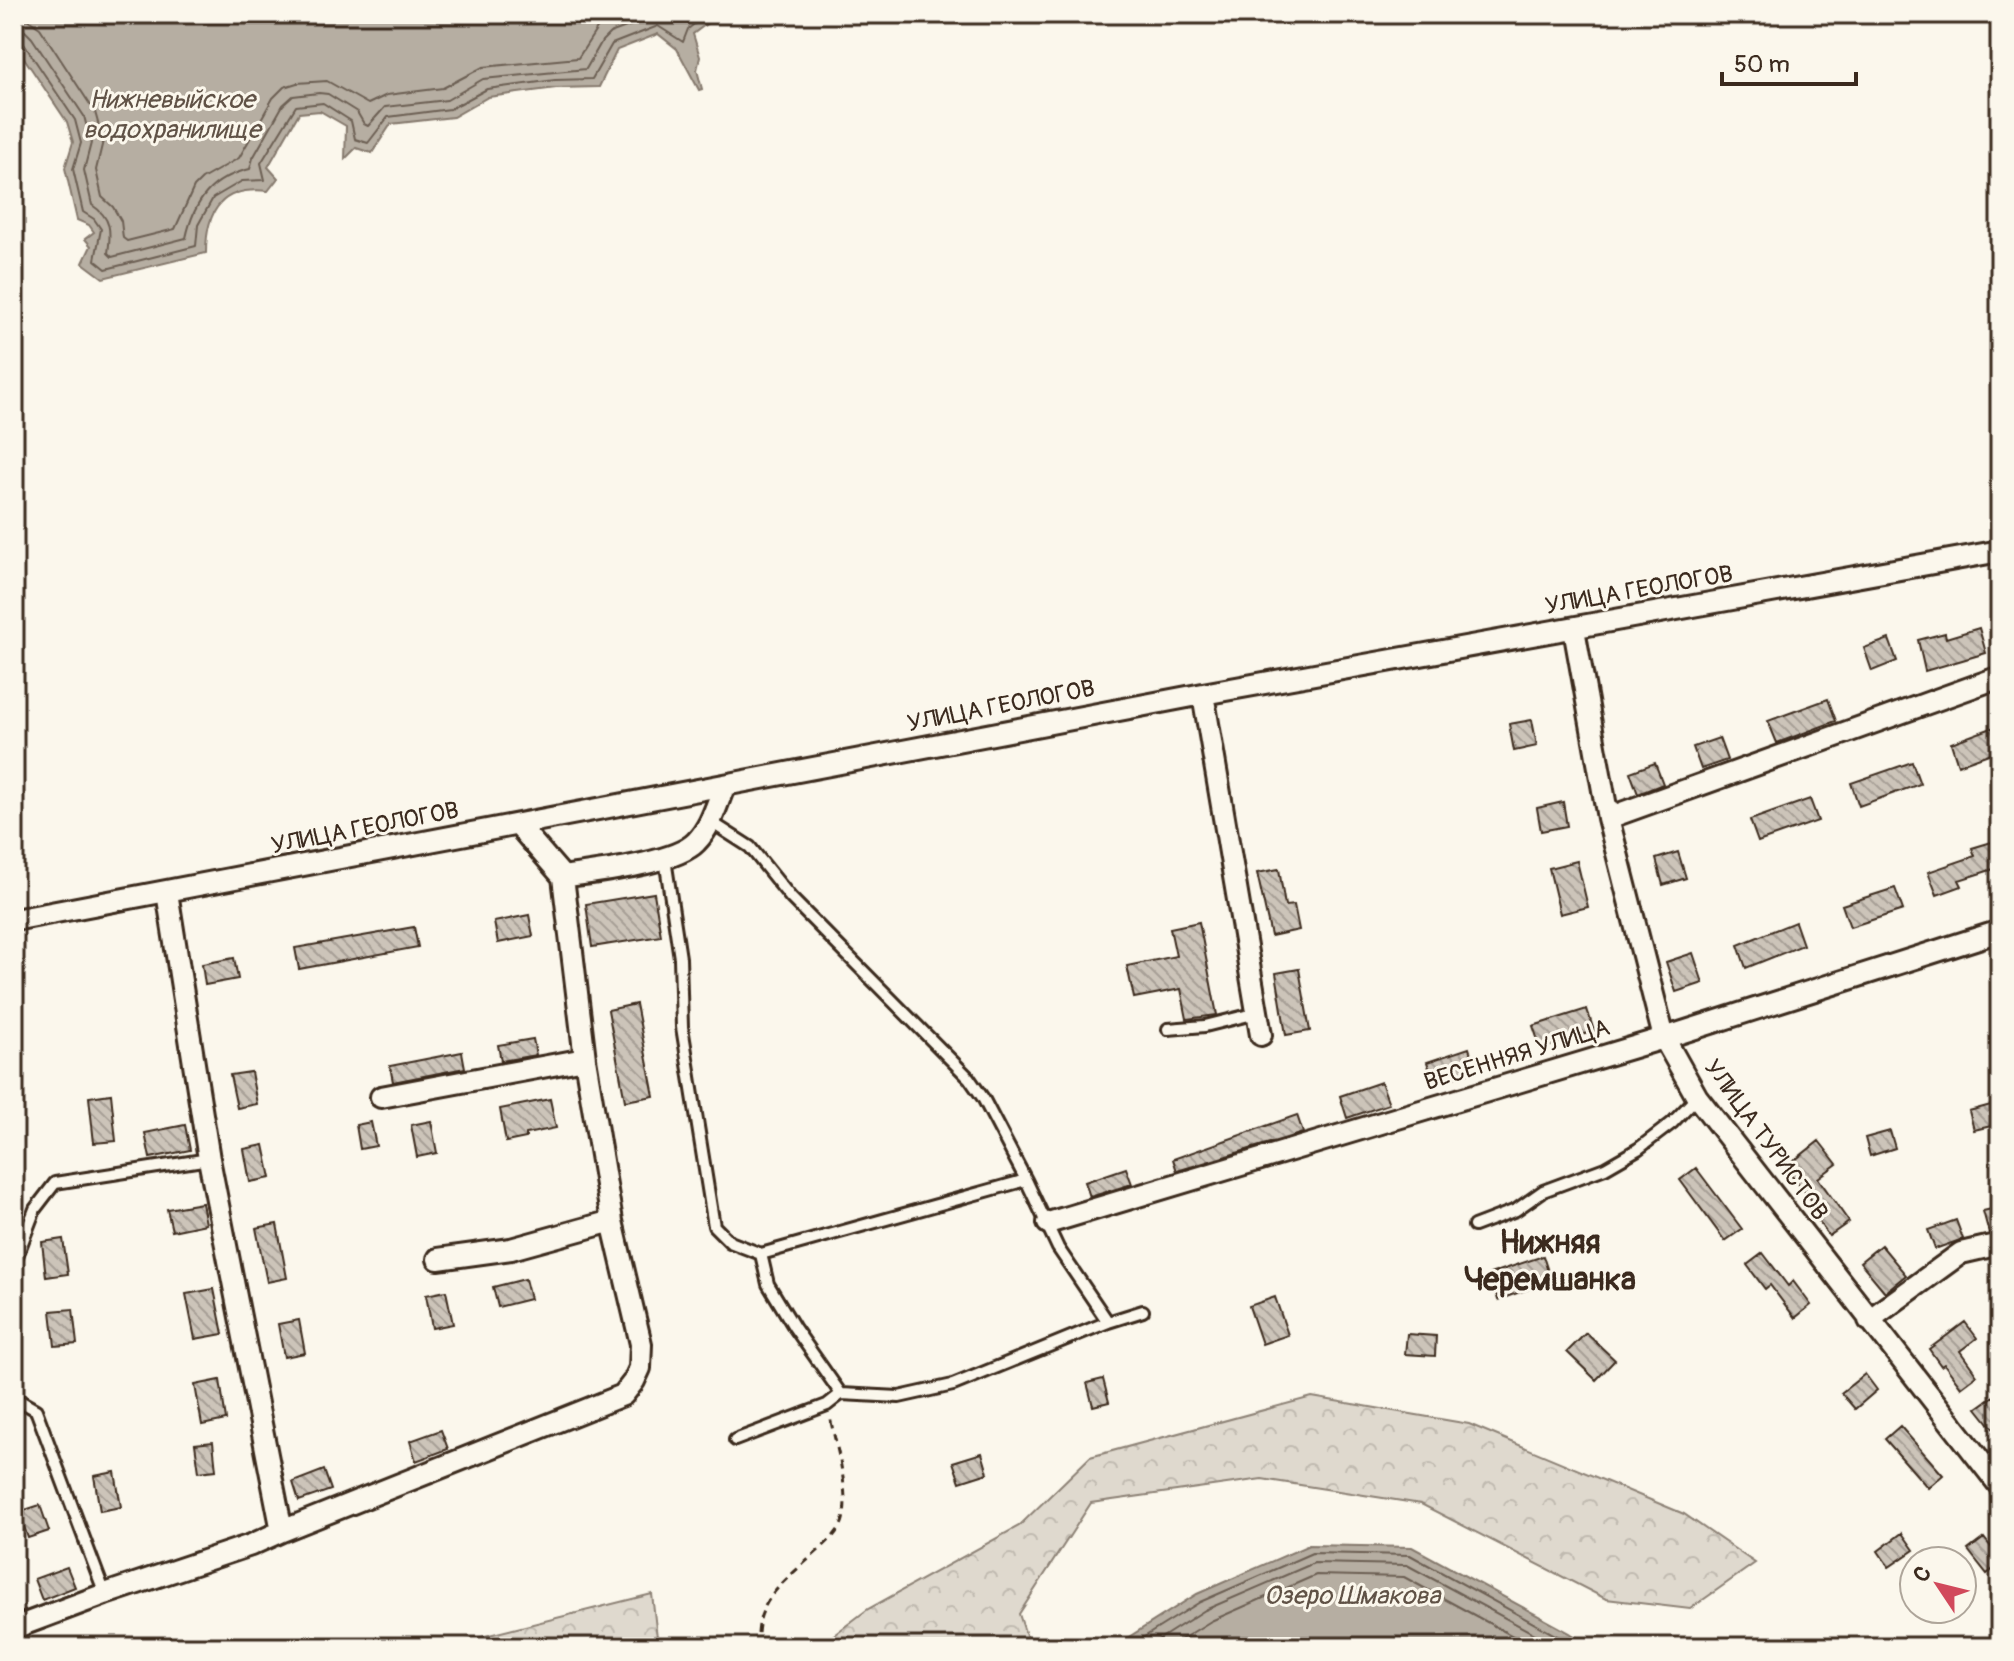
<svg xmlns="http://www.w3.org/2000/svg" width="2014" height="1661" font-family="Pangolin,sans-serif">
	<style>
		.forest { fill: url(#forest-crowns); stroke: #8d8276; stroke-width: 2 }
		.water { fill: #b6aea2; stroke: #85796d; stroke-width: 2 }
		.lines { fill: none; stroke-linecap: round; stroke-linejoin: round }
		.shore { stroke: #6c5f53; stroke-width: 2 }
		.building { fill: url(#building-back-hatch); stroke: #3b2a1e; stroke-width: 2 }
		.lane-casing { stroke: #3b2a1e; stroke-width: 16 }
		.street-casing { stroke: #3b2a1e; stroke-width: 26 }
		.path { stroke: #3b2a1e; stroke-width: 3; stroke-dasharray: 8 6; stroke-linecap: butt }
		.lane { stroke: #fbf7ec; stroke-width: 10 }
		.street { stroke: #fbf7ec; stroke-width: 20 }
		.labels { text-anchor: middle; dominant-baseline: central; stroke-width: 6; stroke-linejoin: round; paint-order: stroke }
		.street-label { font-size: 24px; fill: #3b2a1e; stroke: #fbf7ec }
		.water-label { font-size: 26px; font-style: italic; fill: #605246; stroke: #fbf7ec }
		.district-label { font-size: 32px; font-weight: bold; fill: #3b2a1e; stroke: #fbf7ec }
	</style>
	<defs>
		<pattern id="forest-crowns" width="20" height="18" patternUnits="userSpaceOnUse" patternTransform="scale(2)"><rect width="20" height="18" fill="#dfd9ce"/><path d="M2 6a3 3 0 1 1 6 0M12 15a3 3 0 1 1 6 0" fill="none" stroke="#c0bab0"/></pattern>
		<pattern id="building-back-hatch" width="6" height="6" patternUnits="userSpaceOnUse" patternTransform="scale(2)"><rect width="6" height="6" fill="#ccc4b9"/><path d="M-1 5l2 2M0 0l6 6M5-1l2 2" fill="none" stroke="#a79f96"/></pattern>
	</defs>
	<rect width="100%" height="100%" fill="#fbf7ec"/>
	<filter id="ink" filterUnits="userSpaceOnUse"><feTurbulence type="fractalNoise" baseFrequency=".0125" numOctaves="2"/><feDisplacementMap in="SourceGraphic" scale="16" xChannelSelector="R" yChannelSelector="G"/><feConvolveMatrix kernelMatrix="1 2 1 2 8 2 1 2 1" color-interpolation-filters="sRGB"/></filter>
	<g filter="url(#ink)">
		<path class="forest" d="M1312 1397 1469 1424 1684 1514 1755 1563 1690 1609 1606 1599 1421 1504 1262 1479 1091 1503 1019 1614 1030 1647H818L868 1609 1019 1526 1090 1457Z
			M652 1594 658 1646 448 1647 453 1644Z"/>
		<path class="water" d="M14 14H749L713 19 693 34 700 57 697 70 702 89 699 90 677 49 658 34 617 50 599 87 556 88 488 97 453 117 391 124 372 153 356 148 345 159 346 126 320 111 299 113 268 167 278 178 268 191C223 186 206 209 206 253L103 278 83 263 91 246 85 239 94 232 89 225 77 220 65 168 73 142 67 122 14 43Z
			M1309 1545 1412 1547 1570 1633 1591 1647H1113L1197 1594Z"/>
		<g class="lines">
			<path class="shore" d="M14 18 27 19 40 28 95 112 103 141 96 170 102 197 113 207 121 221 123 238 127 241 175 229 194 187 202 179 239 158 273 98 284 87 297 83 327 81 368 104 387 95 443 88 483 67 578 58 598 27 627 14
				M14 30 25 31 32 38 84 116 91 143 84 170 92 205C112 218 111 232 108 253L112 257 186 238C194 201 211 178 250 169L253 158 283 105 293 96 319 93 328 94 357 112 364 124 368 126 385 107 447 100 483 79 586 69 602 41 610 33 656 16 665 18 678 24 690 14
				M14 40 24 44 75 120 81 143 73 169 83 212 94 219 101 229 95 260 106 269 196 246 198 225 213 198 242 181 265 180 261 163 296 106 323 103 351 121 355 139 368 143 388 117 450 109 487 89 555 80 592 79 612 44 658 26 683 42 688 29 707 14
				M1128 1647 1200 1602 1312 1553 1410 1555 1577 1647
				M1147 1647 1205 1610 1314 1563 1407 1565 1559 1647
				M1169 1647 1211 1621 1316 1575 1404 1577 1533 1647"/>
		</g>
		<path class="building" d="M1979 628 1986 653 1925 671 1918 640 1945 633 1946 638Z
			M1889 639 1897 661 1872 671 1864 648Z
			M1828 699 1836 721 1777 743 1768 721Z
			M1532 720 1537 746 1514 751 1509 724Z
			M2000 725V750L1958 765 1951 743Z
			M1719 738 1727 760 1701 769 1693 747Z
			M1912 762 1920 784 1859 806 1851 783Z
			M1655 763 1663 784 1638 794 1630 772Z
			M1810 799 1818 821 1758 842 1750 820Z
			M1563 802 1567 826 1541 831 1537 808Z
			M1995 841 2000 867 1959 880 1962 886 1937 895 1928 872 1975 856 1972 848Z
			M1678 852 1686 878 1663 885 1656 859Z
			M1577 861 1588 907 1560 914 1549 868Z
			M1279 869 1285 906 1294 905 1299 930 1271 936 1257 873Z
			M1895 888 1903 910 1850 927 1842 905Z
			M654 893 661 936 592 947 586 904Z
			M529 915 533 936 498 943 494 922Z
			M1199 922 1217 1015 1187 1019 1181 989 1134 998 1127 966 1176 956 1170 928Z
			M1795 922 1803 945 1746 968 1738 945Z
			M414 927 418 947 299 969 295 948Z
			M1693 953 1703 983 1676 992 1666 962Z
			M234 958 238 979 205 985 202 964Z
			M1299 969 1310 1031 1286 1035 1276 973Z
			M636 1004 654 1096 625 1101 608 1010Z
			M1587 1009 1594 1031 1541 1049 1533 1026Z
			M533 1039 536 1055 501 1061 498 1045Z
			M1469 1048 1476 1070 1435 1084 1427 1062Z
			M462 1052 465 1068 393 1082 390 1066Z
			M251 1072 257 1104 237 1108 230 1075Z
			M1381 1082 1389 1104 1347 1118 1340 1096Z
			M111 1094 116 1141 94 1143 89 1097Z
			M550 1099 556 1128 526 1134V1138L506 1142 500 1109Z
			M1998 1103 2000 1124 1974 1130 1969 1111Z
			M1297 1115 1303 1133 1177 1171 1173 1159Z
			M431 1121 437 1153 417 1157 411 1125Z
			M371 1122 376 1146 360 1149 356 1125Z
			M185 1125 190 1150 150 1158 145 1133Z
			M1890 1131 1895 1148 1870 1156 1865 1138Z
			M1819 1141 1837 1164 1818 1178 1849 1222 1829 1236 1808 1207 1814 1203 1785 1168Z
			M264 1145 271 1178 250 1182 244 1149Z
			M1126 1168 1132 1184 1090 1197 1085 1182Z
			M1696 1168 1742 1229 1725 1241 1680 1180Z
			M202 1203 206 1224 172 1231 167 1209Z
			M2000 1207V1231L1989 1233 1983 1211Z
			M1956 1220 1963 1239 1935 1249 1928 1230Z
			M277 1224 287 1278 267 1282 256 1228Z
			M63 1239 68 1274 46 1277 42 1242Z
			M1881 1245 1906 1275 1885 1292 1860 1262Z
			M1763 1253 1788 1286 1793 1281 1811 1305 1795 1318 1770 1285 1765 1289 1747 1265Z
			M1543 1256 1551 1281 1498 1300 1490 1274Z
			M525 1279 530 1299 498 1307 493 1287Z
			M214 1289 223 1334 195 1339 186 1294Z
			M446 1291 453 1324 432 1328 426 1295Z
			M1275 1297 1288 1335 1262 1344 1249 1306Z
			M73 1309 77 1344 55 1346 51 1311Z
			M299 1320 305 1353 284 1357 278 1324Z
			M1965 1322 1977 1338 1960 1351 1977 1375 1961 1387 1944 1364 1941 1366 1929 1349Z
			M1586 1333 1615 1360 1596 1380 1567 1352Z
			M1407 1334 1436 1336 1435 1356 1405 1354Z
			M1865 1374 1877 1390 1855 1409 1841 1393Z
			M1103 1379 1109 1402 1093 1406 1087 1383Z
			M220 1380 226 1420 202 1425 195 1385Z
			M1994 1396 2000 1404V1437L1977 1408Z
			M1900 1426 1943 1475 1928 1488 1885 1439Z
			M441 1430 448 1449 416 1461 410 1441Z
			M213 1442 216 1470 199 1472 195 1444Z
			M982 1453 988 1473 960 1482 953 1462Z
			M324 1470 331 1490 299 1501 293 1482Z
			M115 1472 121 1507 100 1511 94 1476Z
			M40 1505 49 1531 28 1538 19 1512Z
			M1902 1533 1914 1550 1889 1567 1878 1551Z
			M1984 1538 2000 1558V1564L1987 1574 1968 1550Z
			M67 1567 75 1587 42 1600 34 1579Z"/>
		<g class="lines">
			<g class="lane-casing">
				<path id="lane" d="M711 822 750 847 791 898 969 1078 983 1098 1026 1180 1058 1248 1108 1322
					M665 859 680 958 682 1027 714 1226 730 1242 761 1254 1026 1180
					M1168 1029 1205 1026 1257 1013
					M1474 1226 1516 1210 1543 1191 1605 1168 1638 1149 1672 1123 1697 1097
					M761 1254 768 1284 794 1327 841 1394 899 1397 953 1385 1108 1322 1143 1311
					M14 1264 35 1209 55 1183 209 1159
					M14 1394 15 1398 36 1410 105 1594
					M735 1440 827 1405 841 1394"/>
			</g>
			<g class="street-casing">
				<path id="street" d="M1574 629 1608 818 1664 1038 1697 1097 2000 1486
					M1203 694 1261 1035
					M1608 818 2000 677
					M563 877C594 872 675 864 696 842 711 827 716 806 724 787
					M167 892 209 1159 282 1531
					M14 920 1203 694 2000 551
					M381 1097 585 1059
					M1048 1223 1664 1038 2000 931
					M438 1259 511 1249 612 1221
					M1869 1320 1961 1253 2000 1244
					M14 1628 105 1594 251 1545 282 1531 623 1395 634 1381 640 1368 641 1344 612 1221 585 1059 563 877 518 825"/>
			</g>
			<path class="path" d="M757 1647C758 1636 758 1621 763 1611 776 1576 837 1545 843 1520 850 1489 836 1447 830 1417"/>
			<use href="#lane" class="lane"/>
			<use href="#street" class="street"/>
		</g>
	</g>
	<g class="labels">
		<g class="street-label">
			<text transform="translate(1639 590) rotate(-10)">УЛИЦА ГЕОЛОГОВ</text>
			<text transform="translate(1001 706) rotate(-11)">УЛИЦА ГЕОЛОГОВ</text>
			<text transform="translate(365 828) rotate(-11)">УЛИЦА ГЕОЛОГОВ</text>
			<text transform="translate(1517 1055) rotate(-17)">ВЕСЕННЯЯ УЛИЦА</text>
			<text transform="translate(1766 1140) rotate(54)">УЛИЦА ТУРИСТОВ</text>
		</g>
		<g class="water-label">
			<text x="172" y="100">Нижневыйское<tspan x="172" dy="30">водохранилище</tspan></text>
			<text x="1352" y="1596">Озеро Шмакова</text>
		</g>
		<g class="district-label">
			<text x="1550" y="1243">Нижняя<tspan x="1550" dy="37">Черемшанка</tspan></text>
		</g>
	</g>
	<rect width="2014" height="1661" fill="none" stroke="#fbf7ec" stroke-width="48"/>
	<rect x="24" y="24" width="1966" height="1613" fill="none" stroke="#3b2a1e" stroke-width="3" filter="url(#ink)"/>
	<g transform="translate(1938 1585) rotate(305)"><circle r="38" fill="#fbf7ec" stroke="#aea59a" stroke-width="2"/>
	<path d="M0-6L14 30L0 20L-14 30Z" fill="#d1495b"/>
	<text y="-12" font-size="22" font-weight="bold" text-anchor="middle" fill="#3b2a1e">С</text>
	</g>
	<path d="M1722 72v12h134v-12" fill="none" stroke="#3b2a1e" stroke-width="4"/>
	<text x="1734" y="72" font-size="24" fill="#3b2a1e" stroke="#fbf7ec" stroke-width="6" paint-order="stroke">50 m</text>
</svg>
